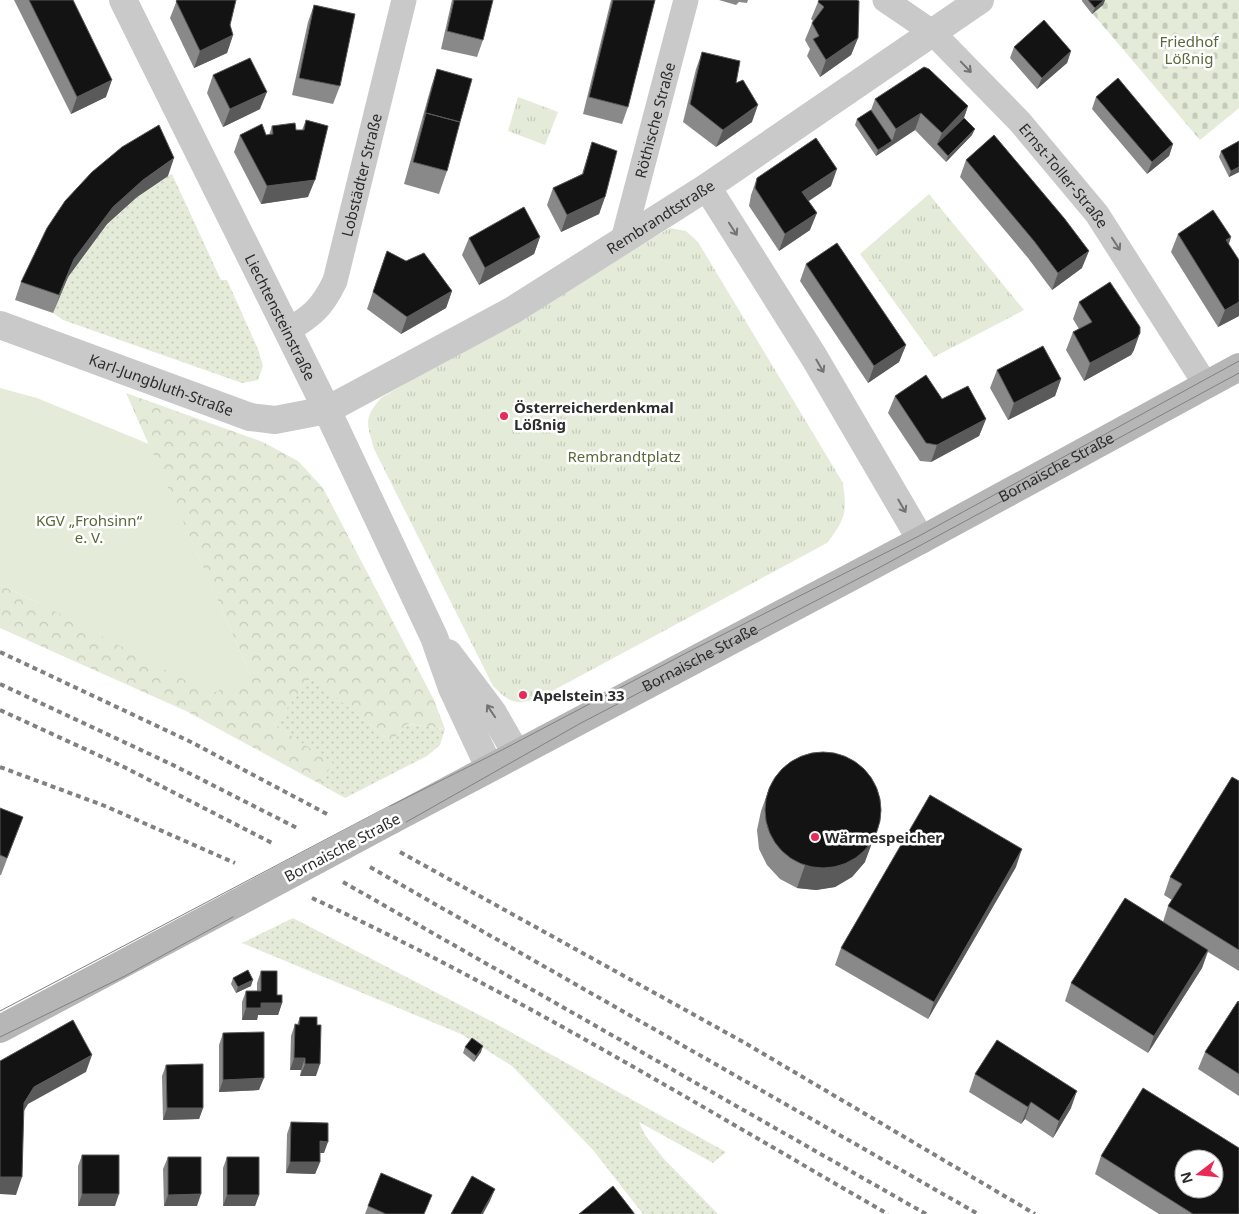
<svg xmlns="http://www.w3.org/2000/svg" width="1239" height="1214" font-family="'Noto Sans',sans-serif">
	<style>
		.grass { fill: url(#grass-dots) }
		.forest { fill: url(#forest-crowns) }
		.cemetery { fill: url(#cemetery-stones) }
		.park { fill: url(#park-tufts) }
		.garden { fill: #e5ebd9 }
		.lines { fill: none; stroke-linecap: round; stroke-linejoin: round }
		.minor { stroke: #c9c9c9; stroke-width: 25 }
		.tertiary { stroke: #c9c9c9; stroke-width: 28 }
		.secondary { stroke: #b6b6b6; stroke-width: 28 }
		.tram { stroke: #818181; stroke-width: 1 }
		.rail { stroke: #818181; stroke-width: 4; stroke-dasharray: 5 4; stroke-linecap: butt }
		.secondary-bridge { stroke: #b6b6b6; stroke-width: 28 }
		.wall { fill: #898989 }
		.shaded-wall { fill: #5a5a5a }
		.building { fill: #131313; stroke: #5a5a5a; fill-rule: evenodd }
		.oneway { stroke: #737373 }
		.poi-dot { fill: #e82a56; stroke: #fff; stroke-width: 2 }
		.labels { text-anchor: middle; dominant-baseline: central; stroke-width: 5; stroke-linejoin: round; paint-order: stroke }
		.park-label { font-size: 15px; fill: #576939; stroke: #fff }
		.street-label { font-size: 15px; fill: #2c2c2c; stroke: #fff }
		.poi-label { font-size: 15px; font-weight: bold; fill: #2c2c2c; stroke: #fff; text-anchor: start }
	</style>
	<defs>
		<pattern id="grass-dots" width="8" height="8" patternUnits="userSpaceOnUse" patternTransform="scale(1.25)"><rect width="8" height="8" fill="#e5ebd9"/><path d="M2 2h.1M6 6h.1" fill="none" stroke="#c5caba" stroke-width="1.8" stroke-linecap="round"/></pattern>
		<pattern id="forest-crowns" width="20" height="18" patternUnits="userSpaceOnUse" patternTransform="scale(1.25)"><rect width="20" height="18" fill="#e5ebd9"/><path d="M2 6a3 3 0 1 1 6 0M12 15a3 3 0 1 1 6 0" fill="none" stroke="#c5caba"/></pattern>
		<pattern id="cemetery-stones" width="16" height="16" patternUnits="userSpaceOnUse" patternTransform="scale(1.25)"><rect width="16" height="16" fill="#e5ebd9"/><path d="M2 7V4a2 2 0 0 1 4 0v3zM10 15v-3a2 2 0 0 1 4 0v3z" fill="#c5caba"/></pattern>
		<pattern id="park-tufts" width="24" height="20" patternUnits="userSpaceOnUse" patternTransform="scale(1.25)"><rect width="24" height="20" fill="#e5ebd9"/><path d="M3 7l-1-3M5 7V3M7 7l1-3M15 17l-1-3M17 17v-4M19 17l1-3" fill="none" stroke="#c5caba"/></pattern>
	</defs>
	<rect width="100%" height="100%" fill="#fff"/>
	<path class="grass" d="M172 174 221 280H227L258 349 263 366 258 380 242 383 63 320 53 313C58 301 62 288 68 277 90 236 130 194 172 174Z
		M311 676 391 742 407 724 445 729 440 745 427 756 345 798 320 784 332 764 274 725Z
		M293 918 491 1021 726 1152 713 1163 639 1122 645 1135 664 1159 718 1214H643L593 1150 512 1066 461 1034 242 943Z"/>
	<path class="forest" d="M126 393 263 442 298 461 323 488 434 700 445 729 407 724 391 742 311 677 274 725 333 763 320 784 186 711 0 628V585L41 604 251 676Z"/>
	<path class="cemetery" d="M1081 0H1239V108L1200 140Z"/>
	<path class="park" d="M518 97 558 112 545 145 508 131Z
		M929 194 1024 310 934 357 860 254Z
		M670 228 686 231 698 242 843 483C847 513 846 518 827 543L543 696C517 705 513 706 493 686L374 449C367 423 363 419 381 398Z"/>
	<path class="garden" d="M0 388 37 398 149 444 251 676 211 694 41 604 0 585Z"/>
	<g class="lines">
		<g class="minor">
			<path id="s1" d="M885 0 932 32 1020 122 1097 214 1206 385"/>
			<path id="s2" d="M623 240 686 0"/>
			<path id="s3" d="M287 331C312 316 322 308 335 281L404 0"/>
		</g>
		<g class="tertiary">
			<path id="s4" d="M123 0 327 410 434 637 452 688 489 767"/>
			<path d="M707 187 814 357 921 540"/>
			<path id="s5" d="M0 325 250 417 275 420 327 410 513 310 707 187 980 0"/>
			<path d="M448 653 493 713 516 753"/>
		</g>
		<g class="secondary">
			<path id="s6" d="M392 820 921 540 1239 367"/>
			<path d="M0 1029 237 903"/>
		</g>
		<path class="tram" d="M0 1011 376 813 502 750 690 651 919 536 1239 361
			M0 1037 125 976 401 825 581 723 873 571 1239 373"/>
		<path class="rail" d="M0 652 191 742 327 814
			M0 684 173 765 299 829
			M0 710 124 767 272 843
			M0 767 105 806 235 863
			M400 852 745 1043 1035 1214
			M370 867 978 1214
			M343 882 926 1214
			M312 898C510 990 698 1105 888 1214"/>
		<path class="secondary-bridge" d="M237 903 392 820"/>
	</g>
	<path class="wall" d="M14 0H73L106 97 71 114Z
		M177 0 230 25 233 35 227 53 194 68 170 18Z
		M452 0H493L483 40 477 57 441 49Z
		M611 0H655L628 107 622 124 583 114Z
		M719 0H748L747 3 739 2 736 5Z
		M1082 0H1105L1103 5 1092 14 1082 1Z
		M818 2 858 38 851 55 820 77 807 56 810 49 805 40 812 23 813 21 811 19Z
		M314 5 340 86 333 104 292 95 308 22Z
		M1014 47 1071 51 1067 63 1037 89 1010 58Z
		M702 52 736 83 752 122 716 147 683 122 696 69Z
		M437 69 447 171 439 194 404 184 431 87Z
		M213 75 260 109 223 127 207 93Z
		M1096 97 1173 144 1169 156 1147 174 1092 109Z
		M875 99 968 106 964 118 972 135 946 162 915 130 876 156 855 125 857 119 871 110Z
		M306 120 308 197 261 204 234 152 240 135H269L272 126 296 130H302Z
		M1239 141V172L1229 177 1219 157 1221 151Z
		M592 142 605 197 599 214 561 232 547 205 553 188 582 174Z
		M966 160 1082 268 1052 290 1028 258 960 177Z
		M92 172 168 176 137 197 107 224 68 277 53 313 15 300 21 282Z
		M757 178 831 186 809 201 810 230 779 251 749 206 751 195Z
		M1178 234 1231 237 1229 244 1239 316 1218 327 1171 252Z
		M540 237 534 254 479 285 462 255 469 238Z
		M387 251 452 291 446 308 401 334 367 309Z
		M806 264 906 345 899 362 868 383 800 281Z
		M1079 302 1134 350 1131 355 1084 381 1066 350 1073 332 1079 329 1073 319Z
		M997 370 1061 379 1055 396 1008 420 990 388Z
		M895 396 942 399 986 419 979 436 931 462 920 461 888 413Z
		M1239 781V971L1208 952 1202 968 1148 1053 1065 1001 1071 983 1163 922 1168 906 1172 900 1164 895 1170 877Z
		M769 789 865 862 852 877 835 887 816 890 797 888 780 879 767 865 759 849 757 830 761 811Z
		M0 808 23 817 1 875H0Z
		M1016 867 928 1019 835 965 841 948Z
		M261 971 282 1003 278 1015H258L257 1020H242V1002L246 991H257V983Z
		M233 978 251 986 236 993 231 984Z
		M1239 1002V1096L1198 1069 1205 1052Z
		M300 1017 316 1076H300L301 1070H290L291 1036 295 1024 297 1025Z
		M223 1033 259 1090 219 1092V1045Z
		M465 1047 481 1052 474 1062 463 1053Z
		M166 1065 203 1108 199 1119 163 1120 162 1076Z
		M975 1074 1071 1108 1053 1138 1025 1119 1021 1124 969 1092Z
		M291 1122 324 1153H320V1162L315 1174 286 1173 287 1134Z
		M82 1155 115 1206H78V1166Z
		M1101 1156 1239 1214H1159L1095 1174Z
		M168 1157 197 1206H164L163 1169Z
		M227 1157 259 1195 255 1206H223V1168Z
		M368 1206 424 1214H365Z"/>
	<path class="shaded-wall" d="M1104 0H1105L1103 5 1092 14 1095 8Z
		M233 35 227 53 194 68 200 51Z
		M858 38 851 55 820 77 826 60Z
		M1071 51 1067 63 1037 89 1042 78Z
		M112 80 106 97 71 114 77 97Z
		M267 92 260 109 223 127 230 109Z
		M758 105 752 122 716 147 723 130Z
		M968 106 962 123 937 144 942 133Z
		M921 113 915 130 876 156 878 150 892 141 896 129Z
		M975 129 972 135 946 162 948 156Z
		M1173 144 1169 156 1147 174 1152 162Z
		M174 158 168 176 137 197 107 224 68 277 53 313 74 259 113 207 143 180Z
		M1239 167V172L1229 177 1231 171Z
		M837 169 831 186 796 209 802 192Z
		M315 180 308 197 261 204 267 186Z
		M605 197 599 214 561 232 567 215Z
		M817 213 810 230 779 251 785 234Z
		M540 237 534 254 479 285 485 268Z
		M1231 237 1225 254 1226 240Z
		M1089 251 1082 268 1052 290 1058 273Z
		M452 291 446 308 401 334 407 317Z
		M1239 302V316L1218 327 1225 310Z
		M1140 333 1134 350 1131 355 1084 381 1090 363Z
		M906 345 899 362 868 383 874 366Z
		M1061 379 1055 396 1008 420 1014 403Z
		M986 419 979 436 931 462 937 445Z
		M880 821 865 862 852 877 835 887 816 890 797 888 805 865Z
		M1022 849 1016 867 928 1019 934 1002Z
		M1208 950 1202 968 1148 1053 1154 1036Z
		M253 980 251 986 236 993 238 987Z
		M261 1003H282L278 1015H258L257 1020H242L246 1008Z
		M483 1046 481 1052 474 1062 476 1056Z
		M92 1055 86 1072 28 1104 18 1121 24 1103 34 1087Z
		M294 1058H305L301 1070H290Z
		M305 1064H320L316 1076H300Z
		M264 1078 259 1090 219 1092 223 1080Z
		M1077 1091 1071 1108 1053 1138 1059 1121Z
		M1031 1102 1025 1119 1021 1124 1028 1107Z
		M167 1108H203L199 1119 163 1120Z
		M320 1141 328 1142 324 1153H316Z
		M290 1162H320L315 1174 286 1173Z
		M0 1177H22L16 1195 0 1194Z
		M495 1189 490 1201 483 1214H481Z
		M82 1194H119L115 1206H78Z
		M201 1194 197 1206H164L168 1195Z
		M227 1195H259L255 1206H223Z"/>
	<path class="building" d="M29 0H73L112 80 77 97Z
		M177 0H236L230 25 233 35 200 51 176 1Z
		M454 0H493L483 40 447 31Z
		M613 0H655L628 107 589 97Z
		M819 0H857L859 1 858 38 826 60 813 39 819 36 812 23 824 7 818 2Z
		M1088 0H1104L1095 8Z
		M314 5 355 14 340 86 299 78Z
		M1044 20 1071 51 1042 78 1014 47Z
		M702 52 740 61 736 83 743 80 758 105 723 130 690 104Z
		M250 58 267 92 230 109 213 75Z
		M924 67 929 69 968 106 942 133 921 113 896 129 875 99Z
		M437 69 472 79 460 122 426 113 424 118Z
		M1118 78 1173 144 1152 162 1096 97Z
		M871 110 892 141 878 150 857 119Z
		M426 113 460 122 447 171 413 162Z
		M964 118 975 129 948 156 937 144Z
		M306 120 328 126 315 180 267 186 240 135 262 124 266 135 273 134 272 126 295 123 296 130H304Z
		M159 125 174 158 143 180 113 207 74 259 59 295 21 282 47 228 65 201 92 172 122 147Z
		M994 135 1064 218 1089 251 1058 273 1034 241 966 160Z
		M816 138 837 169 802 192 817 213 785 234 755 188 757 178Z
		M1239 141V167L1231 171 1221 151Z
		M592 142 617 151 605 197 567 215 553 188 583 174Z
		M524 207 540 237 485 268 469 238Z
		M1213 210 1231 237 1226 240 1239 260V302L1225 310 1178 234Z
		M837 243 906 345 874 366 806 264Z
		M387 251 406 261 424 253 452 291 407 317 373 292Z
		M1110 282 1140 327V333L1137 338 1090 363 1073 332 1092 322 1079 302Z
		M1043 346 1061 379 1014 403 997 370Z
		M926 375 942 399 968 386 986 419 937 445 926 443 895 396Z
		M765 810a58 58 0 1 1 116 0a58 58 0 1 1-116 0Z
		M1232 777 1239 781V950L1168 906 1182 884 1170 877Z
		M930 795 1022 849 934 1002 841 948Z
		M0 808 23 817 7 858 0 855Z
		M1125 898 1208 950 1154 1036 1071 983Z
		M248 970 253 980 238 987 233 978Z
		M261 971H277V995H282V1003H261V1008H246V991H261Z
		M1238 1001 1239 1002V1074L1205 1052Z
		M300 1017H317V1025H321L320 1064H305V1058H294L295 1024 299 1025Z
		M73 1020 92 1055 34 1087 24 1103 22 1177H0V1061Z
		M264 1032V1078L223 1080V1033Z
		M472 1038 483 1046 476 1056 465 1047Z
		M997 1040 1077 1091 1059 1121 1031 1102 1028 1107 975 1074Z
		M203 1064V1108H167L166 1065Z
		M1143 1088 1239 1148V1214H1193L1101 1156ZM1184 1159H1214V1189H1184Z
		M291 1122 328 1123V1142L320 1141V1162H290Z
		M82 1155H119V1194H82Z
		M168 1157H201V1194L168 1195Z
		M227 1157H259V1195H227Z
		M381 1173 432 1195 424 1214H386L368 1206Z
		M472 1176 495 1189 481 1214H451Z
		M613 1186 634 1213V1214H579Z"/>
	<defs><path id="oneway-shaft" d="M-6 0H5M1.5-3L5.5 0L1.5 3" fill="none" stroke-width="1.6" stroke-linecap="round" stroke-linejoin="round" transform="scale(1.25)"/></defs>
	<g class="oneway">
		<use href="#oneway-shaft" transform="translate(966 67) rotate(46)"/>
		<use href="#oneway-shaft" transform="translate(733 229) rotate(57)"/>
		<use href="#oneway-shaft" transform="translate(1116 244) rotate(57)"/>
		<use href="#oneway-shaft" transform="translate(820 366) rotate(60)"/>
		<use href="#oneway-shaft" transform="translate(902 506) rotate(60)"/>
		<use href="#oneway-shaft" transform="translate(491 711) rotate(-124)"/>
	</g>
	<g class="poi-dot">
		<circle cx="504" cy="416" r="5"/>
		<circle cx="523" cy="695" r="5"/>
		<circle cx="815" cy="837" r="5"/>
	</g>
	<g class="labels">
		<g class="park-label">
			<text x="1189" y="41">Friedhof<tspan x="1189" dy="17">Lößnig</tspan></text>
			<text x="624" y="456">Rembrandtplatz</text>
			<text x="89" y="520">KGV „Frohsinn“<tspan x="89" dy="17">e. V.</tspan></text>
		</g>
		<g class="street-label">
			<text stroke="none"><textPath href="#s2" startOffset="124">Röthische Straße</textPath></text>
			<text stroke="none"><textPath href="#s3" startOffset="180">Lobstädter Straße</textPath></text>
			<text stroke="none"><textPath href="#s1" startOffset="252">Ernst-Toller-Straße</textPath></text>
			<text stroke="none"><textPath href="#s5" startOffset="730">Rembrandtstraße</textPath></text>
			<text stroke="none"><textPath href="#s4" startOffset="354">Liechtensteinstraße</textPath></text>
			<text stroke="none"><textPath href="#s5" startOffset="172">Karl-Jungbluth-Straße</textPath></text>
			<text stroke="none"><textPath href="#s6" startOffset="752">Bornaische Straße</textPath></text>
			<text stroke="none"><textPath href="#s6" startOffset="348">Bornaische Straße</textPath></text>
			<text transform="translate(342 847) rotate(-28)">Bornaische Straße</text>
		</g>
		<g class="poi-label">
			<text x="514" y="407">Österreicherdenkmal<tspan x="514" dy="17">Lößnig</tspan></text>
			<text x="533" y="695">Apelstein 33</text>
			<text x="825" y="837">Wärmespeicher</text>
		</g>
	</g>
	<g transform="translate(1199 1174) rotate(254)"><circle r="24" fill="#ffffff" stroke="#ababab"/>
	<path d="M0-4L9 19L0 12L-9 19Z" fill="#e82a56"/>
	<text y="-8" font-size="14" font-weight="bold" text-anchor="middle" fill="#2c2c2c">N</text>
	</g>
</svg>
